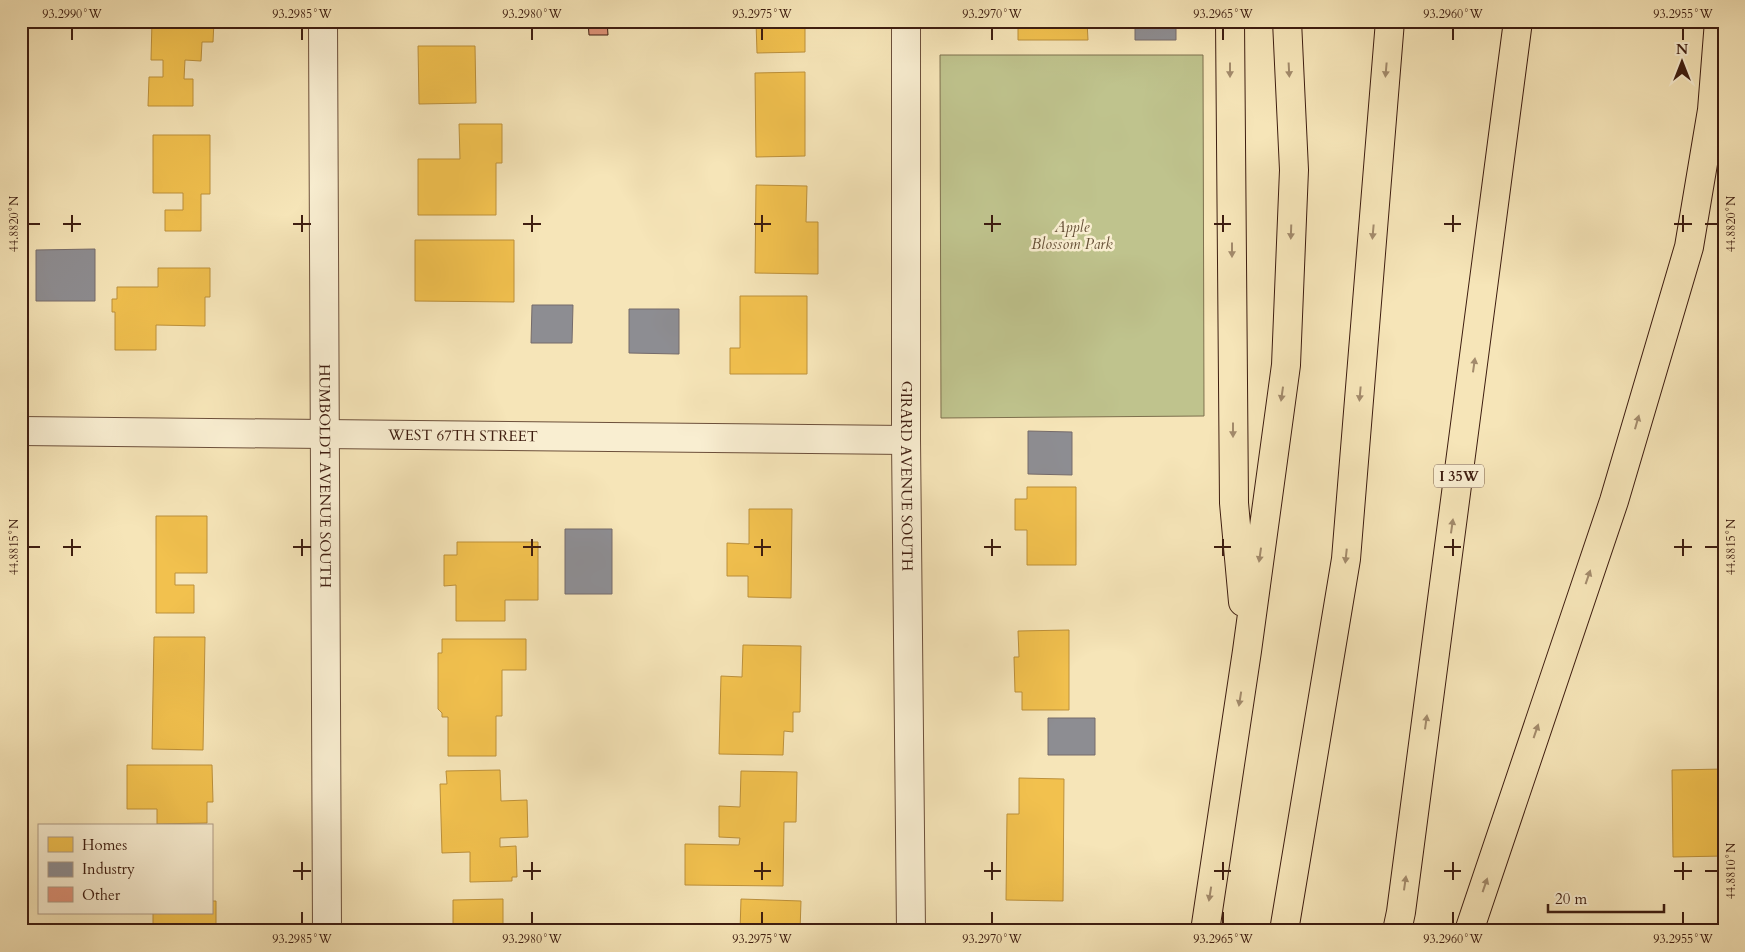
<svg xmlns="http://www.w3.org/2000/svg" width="1745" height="952" font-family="Cardo,serif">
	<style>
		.green { fill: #bfc38d; stroke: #7e704e }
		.homes { fill: #f2c14e; stroke: #bc903b }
		.industry { fill: #8d8d92; stroke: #756b6b }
		.building { fill: #de9278; stroke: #3e1d10 }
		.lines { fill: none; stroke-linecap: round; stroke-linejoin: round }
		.minor-casing { stroke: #6c4f3a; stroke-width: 30 }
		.motorway-casing { stroke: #3e1d10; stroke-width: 30 }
		.minor { stroke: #f9eed1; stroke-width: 28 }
		.motorway { stroke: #f6e5b8; stroke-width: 28 }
		.oneway { fill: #a38b6c }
		.ticks { fill: none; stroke: #3e1d10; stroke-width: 2 }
		.labels { text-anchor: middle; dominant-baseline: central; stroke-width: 5; stroke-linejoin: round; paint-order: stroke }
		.shield { fill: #f9eed1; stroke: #765c4a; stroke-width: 1 }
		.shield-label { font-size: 14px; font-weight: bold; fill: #3e1d10 }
		.park-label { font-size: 15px; font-style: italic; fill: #654f36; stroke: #f9eed1 }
		.street-label { font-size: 15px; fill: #3e1d10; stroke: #f9eed1 }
		.neatline { fill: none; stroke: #3e1d10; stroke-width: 2 }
		.ticks-label { font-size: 12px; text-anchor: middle; fill: #3e1d10 }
	</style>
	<rect width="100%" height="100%" fill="#f6e5b8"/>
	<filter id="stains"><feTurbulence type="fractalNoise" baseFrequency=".004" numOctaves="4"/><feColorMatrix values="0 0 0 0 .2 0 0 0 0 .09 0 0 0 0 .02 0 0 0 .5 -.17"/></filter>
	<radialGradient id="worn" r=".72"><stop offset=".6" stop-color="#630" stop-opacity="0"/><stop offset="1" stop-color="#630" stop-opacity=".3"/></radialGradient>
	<path class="green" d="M940 55H1203L1204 416 941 418Z"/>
	<path class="homes" d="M152 21H214L213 42H202L201 61 185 60 184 79H193V106H148L149 77H163V60H151Z
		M720 21H813V22L805 23V52L757 53 756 22Z
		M1018 21H1087L1088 40H1018Z
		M418 46H475L476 103 419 104Z
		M805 72V156L756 157 755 73Z
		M459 124H502V163H496V215H418V159H460Z
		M153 135H210V194H201V231H165V210H183V193H153Z
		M756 185 807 186 806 222H818V274L755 273Z
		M415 240H514V302L415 301Z
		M158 268H210V297H205V326L156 325V350H115V312H112V299H117V287H158Z
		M740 296H807V374H730V348H740Z
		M1027 487H1076V565H1027V530H1015V499H1027Z
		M749 509H792L791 598 748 597V576H727V543L749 544Z
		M156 516H207V573H175V585H194V613H156Z
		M457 542H538V600H505V621H456V585L444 586V555H457Z
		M1069 630V710H1022V692H1015L1014 657H1019L1018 631Z
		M154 637H205L203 750 152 749Z
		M442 639H526V670H502V716H496V756H448V717H442V713L438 709V653H442Z
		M743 645 801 646 800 712H793V732L784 731 783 755 719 754 721 676 742 677Z
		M127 765H212L213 802H207V823L157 824V809H127Z
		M1724 769V856L1673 857 1672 770Z
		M500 770 501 801 527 800 528 837 500 838V847L516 846 517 877H512V881L470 882V852L442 853 440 784H447L446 771Z
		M741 771 797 772 796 822H784L783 886 685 885V844L739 845 740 838 719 837V806L740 807Z
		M1019 778 1064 779 1063 901 1006 900 1007 814H1019Z
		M503 899V931H453V900Z
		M741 899 801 901 800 931H740Z
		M211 901H216V931H153V913H211Z"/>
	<path class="industry" d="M1135 21H1176V40H1135Z
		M95 249V301H36V250Z
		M532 305H573L572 343H531Z
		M629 309H679V354L629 353Z
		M1028 431 1072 432V475L1028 474Z
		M565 529H612V594H565Z
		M1048 718H1095V755H1048Z"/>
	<path class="building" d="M588 21H607L608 35H589Z"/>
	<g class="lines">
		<g class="minor-casing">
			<g id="minor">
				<path id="s1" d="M323 21 327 931"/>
				<path id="s2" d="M906 21V440L911 931"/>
				<path id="s3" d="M21 431 906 440"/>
			</g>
		</g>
		<g class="motorway-casing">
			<path id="motorway" d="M1230 21 1234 503 1243 602
				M1205 931 1247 651 1286 365 1294 170 1287 21
				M1284 931 1346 559 1390 21
				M1397 931 1401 912 1518 21
				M1469 931 1614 501 1689 247 1712 110 1719 21"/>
		</g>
		<use href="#minor" class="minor"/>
		<use href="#motorway" class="motorway"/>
	</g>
	<defs><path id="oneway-solid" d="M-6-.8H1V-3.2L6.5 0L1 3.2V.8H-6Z" transform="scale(1.25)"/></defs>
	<g class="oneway">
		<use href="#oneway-solid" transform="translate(1230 70) rotate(90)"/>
		<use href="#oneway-solid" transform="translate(1289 70) rotate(87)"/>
		<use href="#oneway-solid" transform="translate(1386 70) rotate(95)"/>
		<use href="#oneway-solid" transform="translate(1291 232) rotate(92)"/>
		<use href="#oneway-solid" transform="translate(1373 232) rotate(95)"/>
		<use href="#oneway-solid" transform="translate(1232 250) rotate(90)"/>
		<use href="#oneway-solid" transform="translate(1474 365) rotate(-82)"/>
		<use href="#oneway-solid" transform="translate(1282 394) rotate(98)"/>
		<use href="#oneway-solid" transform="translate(1360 394) rotate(95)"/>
		<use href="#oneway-solid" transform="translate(1637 422) rotate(-74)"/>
		<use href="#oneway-solid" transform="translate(1233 430) rotate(90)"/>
		<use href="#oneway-solid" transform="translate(1452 526) rotate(-82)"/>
		<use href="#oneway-solid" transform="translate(1260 555) rotate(98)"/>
		<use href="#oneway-solid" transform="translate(1346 556) rotate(96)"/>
		<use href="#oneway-solid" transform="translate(1588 577) rotate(-71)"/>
		<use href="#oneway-solid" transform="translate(1240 699) rotate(99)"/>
		<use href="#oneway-solid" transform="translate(1426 722) rotate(-82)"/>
		<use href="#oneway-solid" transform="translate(1536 731) rotate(-71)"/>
		<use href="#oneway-solid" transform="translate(1405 883) rotate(-82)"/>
		<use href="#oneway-solid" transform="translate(1485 885) rotate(-71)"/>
		<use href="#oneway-solid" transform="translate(1210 894) rotate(99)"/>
	</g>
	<path class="ticks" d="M72 28V40M302 28V40M532 28V40M762 28V40M992 28V40M1223 28V40M1453 28V40M1683 28V40M72 215V232M302 215V232M532 215V232M762 215V232M992 215V232M1223 215V232M1453 215V232M1683 215V232M28 224H40M63 224H81M293 224H311M523 224H541M754 224H771M984 224H1001M1214 224H1231M1444 224H1461M1674 224H1692M1705 224H1718M72 539V556M302 539V556M532 539V556M762 539V556M992 539V556M1223 539V556M1453 539V556M1683 539V556M28 547H40M63 547H81M293 547H311M523 547H541M754 547H771M984 547H1001M1214 547H1231M1444 547H1461M1674 547H1692M1705 547H1718M302 862V880M532 862V880M762 862V880M992 862V880M1223 862V880M1453 862V880M1683 862V880M293 871H311M523 871H541M754 871H771M984 871H1001M1214 871H1231M1444 871H1461M1674 871H1692M1705 871H1718M302 912V924M532 912V924M762 912V924M992 912V924M1223 912V924M1453 912V924M1683 912V924"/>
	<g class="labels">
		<rect class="shield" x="1434" y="464.5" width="50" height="23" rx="4"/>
		<g class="shield-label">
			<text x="1459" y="476">I 35W</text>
		</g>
		<g class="park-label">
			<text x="1072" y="227">Apple<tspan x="1072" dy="17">Blossom Park</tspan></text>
		</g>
		<g class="street-label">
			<text stroke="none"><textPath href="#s3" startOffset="442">WEST 67TH STREET</textPath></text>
			<text stroke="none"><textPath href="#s1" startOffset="455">HUMBOLDT AVENUE SOUTH</textPath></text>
			<text stroke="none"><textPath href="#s2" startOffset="455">GIRARD AVENUE SOUTH</textPath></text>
		</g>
	</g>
	<rect width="1745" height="952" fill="none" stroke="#f6e5b8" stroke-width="55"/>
	<rect x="38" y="824" width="175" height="90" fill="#f9eed1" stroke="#ae9a84"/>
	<rect x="48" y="837" width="25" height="15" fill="#f2c14e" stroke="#ae9a84"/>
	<text x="82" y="850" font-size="15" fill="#3e1d10">Homes</text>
	<rect x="48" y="862" width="25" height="15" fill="#8d8d92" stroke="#ae9a84"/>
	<text x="82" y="874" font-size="15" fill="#3e1d10">Industry</text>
	<rect x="48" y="887" width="25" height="15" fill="#de9278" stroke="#ae9a84"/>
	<text x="82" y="900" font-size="15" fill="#3e1d10">Other</text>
	<g transform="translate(1682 62)" stroke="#f9eed1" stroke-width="4" paint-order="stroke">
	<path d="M0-4L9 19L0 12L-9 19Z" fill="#3e1d10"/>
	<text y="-8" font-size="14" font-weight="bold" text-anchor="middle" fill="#3e1d10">N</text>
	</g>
	<path d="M1548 904v8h116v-8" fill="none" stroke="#3e1d10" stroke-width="2.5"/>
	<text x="1555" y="904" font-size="15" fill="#3e1d10" stroke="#f9eed1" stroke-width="4" paint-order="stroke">20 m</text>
	<rect x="28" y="28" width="1690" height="896" class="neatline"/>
	<g class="ticks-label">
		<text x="72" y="18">93.2990°W</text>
		<text x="302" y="18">93.2985°W</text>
		<text x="532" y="18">93.2980°W</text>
		<text x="762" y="18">93.2975°W</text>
		<text x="992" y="18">93.2970°W</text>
		<text x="1223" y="18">93.2965°W</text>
		<text x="1453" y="18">93.2960°W</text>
		<text x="1683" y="18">93.2955°W</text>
		<text transform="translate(14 224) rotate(-90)" y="4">44.8820°N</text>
		<text transform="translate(1731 224) rotate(-90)" y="4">44.8820°N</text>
		<text transform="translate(14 547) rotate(-90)" y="4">44.8815°N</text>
		<text transform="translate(1731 547) rotate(-90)" y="4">44.8815°N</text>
		<text transform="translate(1731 871) rotate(-90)" y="4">44.8810°N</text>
		<text x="302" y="943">93.2985°W</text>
		<text x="532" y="943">93.2980°W</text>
		<text x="762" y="943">93.2975°W</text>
		<text x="992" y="943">93.2970°W</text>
		<text x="1223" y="943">93.2965°W</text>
		<text x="1453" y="943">93.2960°W</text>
		<text x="1683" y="943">93.2955°W</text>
	</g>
	<rect width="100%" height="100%" filter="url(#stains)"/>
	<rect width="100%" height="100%" fill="url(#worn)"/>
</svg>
